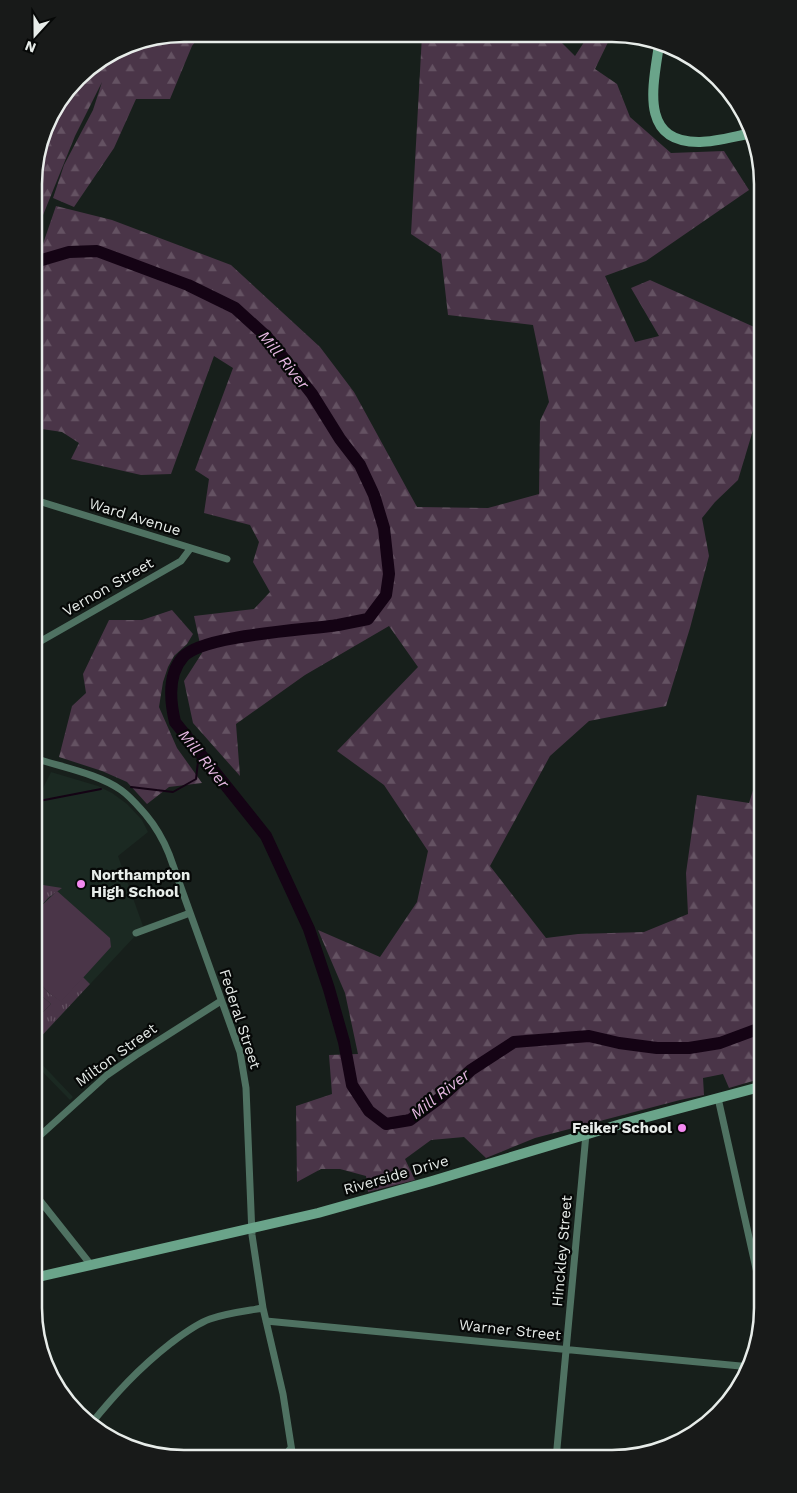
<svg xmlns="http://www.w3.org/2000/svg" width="797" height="1493" font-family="'Work Sans',sans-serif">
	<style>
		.built { fill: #1b2922 }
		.grass { fill: url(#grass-tufts) }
		.forest { fill: url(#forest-firs) }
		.pitch { fill: #4a3548 }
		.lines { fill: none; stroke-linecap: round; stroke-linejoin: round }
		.stream { stroke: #140314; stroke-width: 2 }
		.river { stroke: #140314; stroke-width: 12 }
		.street { stroke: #4f7262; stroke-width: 7 }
		.secondary { stroke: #6aa48a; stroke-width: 10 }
		.poi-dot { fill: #f489f0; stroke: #060807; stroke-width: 2 }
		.labels { text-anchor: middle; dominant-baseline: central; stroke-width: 4.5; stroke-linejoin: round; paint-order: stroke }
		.street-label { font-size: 15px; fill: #e7ece9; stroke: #060807 }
		.poi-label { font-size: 15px; font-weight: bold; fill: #e7ece9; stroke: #060807; text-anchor: start }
		.water-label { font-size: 16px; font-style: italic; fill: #e5b7e1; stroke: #060807 }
		.rim { fill: none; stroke: #e7ece9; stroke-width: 2.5 }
	</style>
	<defs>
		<pattern id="grass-tufts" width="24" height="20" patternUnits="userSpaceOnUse" patternTransform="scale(1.25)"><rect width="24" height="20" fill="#4a3548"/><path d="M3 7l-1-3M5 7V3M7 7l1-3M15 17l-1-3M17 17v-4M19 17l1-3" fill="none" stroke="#645262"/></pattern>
		<pattern id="forest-firs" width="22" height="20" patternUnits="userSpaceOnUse" patternTransform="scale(1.25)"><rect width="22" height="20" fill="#4a3548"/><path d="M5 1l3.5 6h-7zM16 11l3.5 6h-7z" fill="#645262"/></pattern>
	</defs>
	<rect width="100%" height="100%" fill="#171f1b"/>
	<path class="built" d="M51 772 98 786 112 793 127 804 142 820 148 832 118 856 143 926 183 912 136 935 34 1044V789L43 788Z
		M34 1056 73 1097 70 1100 34 1063Z"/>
	<path class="grass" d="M34 881 43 885 62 888 48 898 34 914Z
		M34 977 49 993 61 1001 83 977 90 984 34 1044V1021L51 1004 34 989Z"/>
	<path class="forest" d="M185 34H201L192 46 170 99H136L114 148 74 207 53 198 64 165 93 110 102 82 75 136 35 235V165L49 118 85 71 111 55 112 57 113 54 127 45Z
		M422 35 555 36 575 56 588 36H611L595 69 617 84 630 117 671 153 724 151 749 190 646 261 605 276 635 342 659 336 631 288 650 280 763 331V397L738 480 715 502 702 518 709 556 690 628 666 706 589 721 550 756 490 866 546 938 578 934 644 932 688 914 686 873 697 795 749 803 763 759V1078L729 1088 723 1074 703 1078 704 1095 680 1100 535 1138 486 1158 464 1137 431 1140 405 1159 415 1180 368 1192 366 1176 340 1169H321L297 1182 296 1106 332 1094 329 1055 358 1054 345 993 318 930 380 957 417 902 428 851 384 785 337 751 418 667 389 626 305 675 236 724 240 776 193 723 184 681 202 653 194 616 254 609 270 592 253 562 259 542 250 525 204 513 209 479 195 470 233 368 214 356 171 474 141 475 71 459 79 443 62 432 35 428V267L56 206 112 220 231 265 320 347 354 392 417 507 488 508 539 494 540 421 549 402 533 325 448 315 441 254 411 234Z
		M172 610 193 634 187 644 174 656 168 667 163 682 159 707 177 748 202 783 169 787 147 804 127 782 102 771 59 757 72 706 86 693 83 674 109 620H142Z"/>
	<path class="pitch" d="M57 891 110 938 111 947 61 1002 49 993 34 977V914L39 908Z
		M34 989 51 1004 34 1021Z"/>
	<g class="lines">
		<path class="stream" d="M131 787 173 792 196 779 199 753
			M34 802 101 789"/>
		<path class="river" d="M35 262 69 252 97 251 188 285 235 308 267 337 312 394 340 439 360 465 374 495 384 528 389 574 386 595 368 619C358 621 348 623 338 625 306 630 202 635 183 657 167 675 170 701 175 722L266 836 309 929 329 989 344 1042 352 1085 369 1111 386 1124 410 1120 440 1098 471 1070 514 1042 589 1036 619 1043 657 1048H689L720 1043 763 1027"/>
		<path class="street" d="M35 500 227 559
			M34 645 181 561 190 549
			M34 758C61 767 99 774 121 790 131 797 138 806 146 815 156 827 163 839 169 854L240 1052 246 1088 252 1235 263 1308 283 1394 293 1458
			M136 933 190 913
			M718 1098 763 1300
			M34 1141 107 1075 136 1055 221 1001
			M34 1193 91 1265
			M266 1321 751 1367
			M90 1425C116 1393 139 1368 171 1343 183 1334 196 1324 210 1319 227 1313 246 1311 263 1308
			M283 1458 291 1448
			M556 1459 586 1134"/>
		<path class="secondary" d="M659 45C653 86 639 143 700 142 716 142 736 136 753 133
			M34 1278 318 1213 432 1181 621 1124 763 1086"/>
	</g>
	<g class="poi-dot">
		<circle cx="81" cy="884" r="5"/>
		<circle cx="682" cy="1128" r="5"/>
	</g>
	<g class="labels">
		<g class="street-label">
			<text transform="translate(135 517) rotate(17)">Ward Avenue</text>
			<text transform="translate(108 587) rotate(-30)">Vernon Street</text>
			<text transform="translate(240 1019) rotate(72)">Federal Street</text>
			<text transform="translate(116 1055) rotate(-36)">Milton Street</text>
			<text transform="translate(396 1175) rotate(-16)">Riverside Drive</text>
			<text transform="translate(562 1251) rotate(-85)">Hinckley Street</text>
			<text transform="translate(510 1330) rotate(6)">Warner Street</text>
		</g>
		<g class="poi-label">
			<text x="91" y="875">Northampton<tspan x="91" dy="17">High School</tspan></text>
			<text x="672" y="1128" text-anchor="end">Feiker School</text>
		</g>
		<g class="water-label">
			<text transform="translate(284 360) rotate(51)">Mill River</text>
			<text transform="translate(204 759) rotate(51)">Mill River</text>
			<text transform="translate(440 1094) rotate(-38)">Mill River</text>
		</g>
	</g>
	<path d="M0 0H797V1493H0ZM184 42H612A142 142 0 0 1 754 184V1308A142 142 0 0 1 612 1450H184A142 142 0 0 1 42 1308V184A142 142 0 0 1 184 42Z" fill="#181a19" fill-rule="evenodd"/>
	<path class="rim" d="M184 42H612A142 142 0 0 1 754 184V1308A142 142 0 0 1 612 1450H184A142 142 0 0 1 42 1308V184A142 142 0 0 1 184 42Z"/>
	<g transform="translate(35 35) rotate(201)" stroke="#060807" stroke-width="4" paint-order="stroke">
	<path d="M0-4L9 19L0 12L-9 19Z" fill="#e7ece9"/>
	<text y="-8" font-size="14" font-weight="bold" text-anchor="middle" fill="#e7ece9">N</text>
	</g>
</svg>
